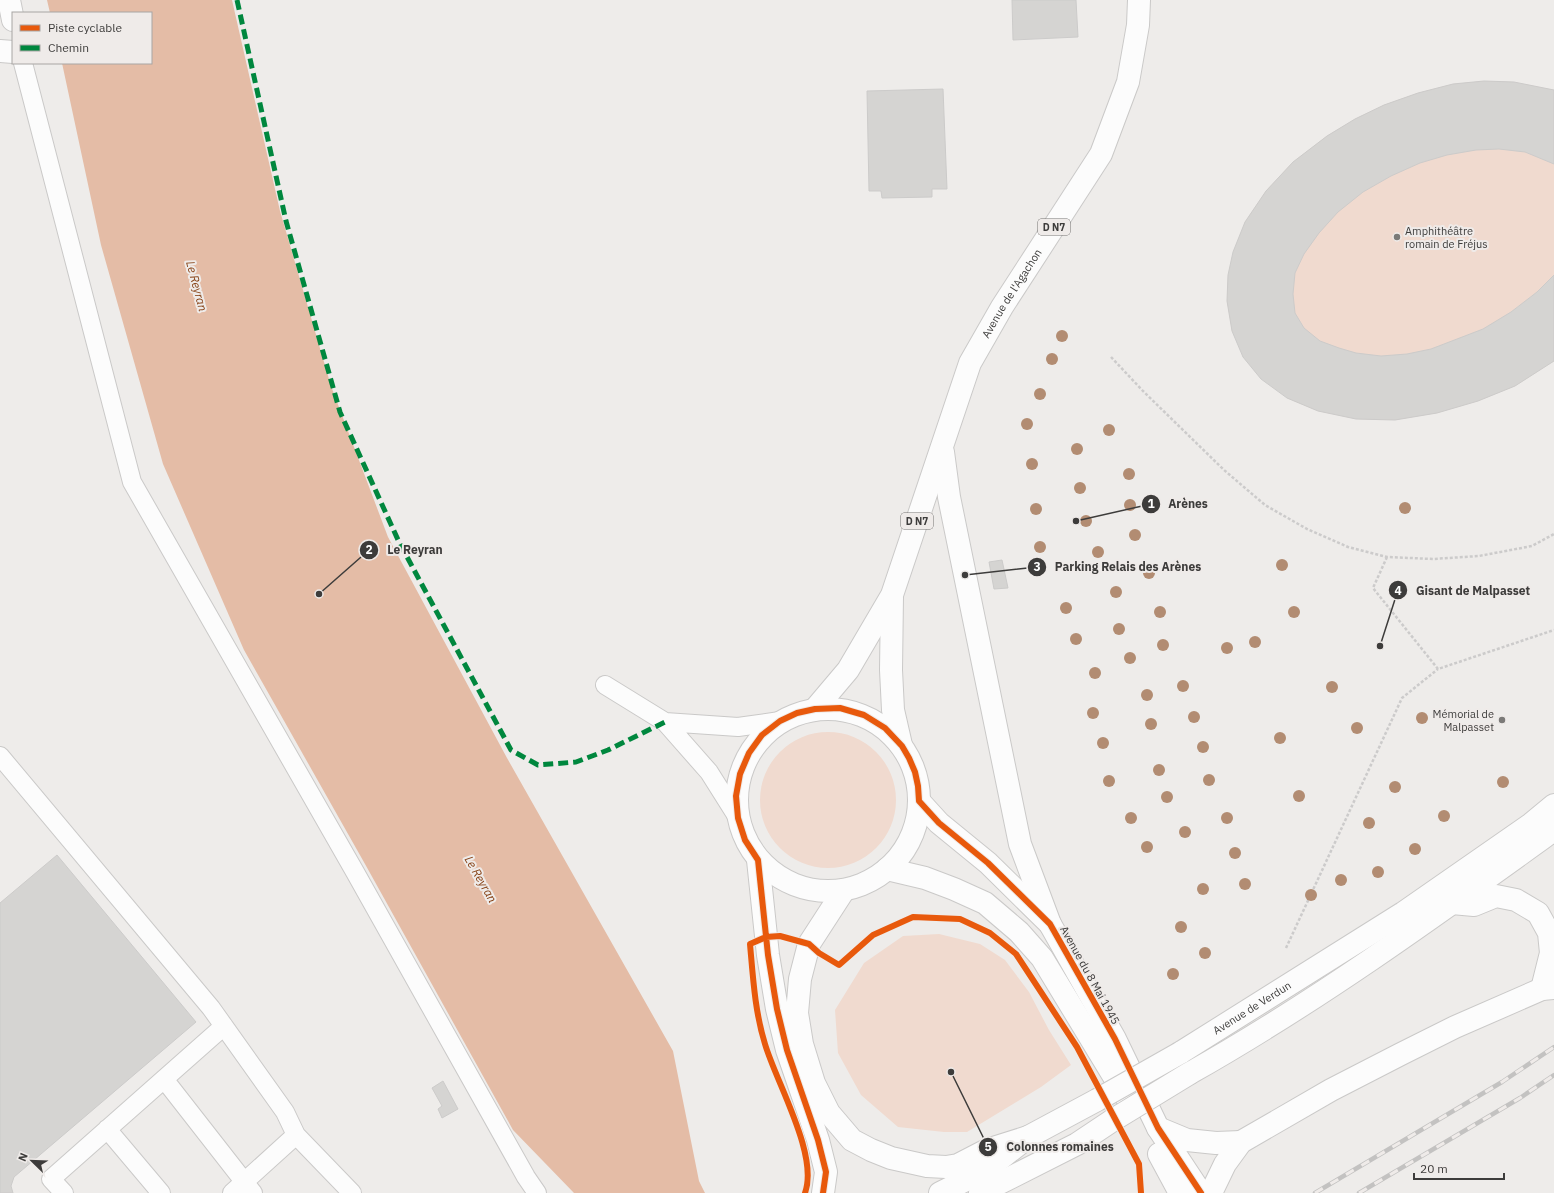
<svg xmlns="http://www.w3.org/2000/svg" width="1554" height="1193" font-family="'IBM Plex Sans',sans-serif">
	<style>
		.green { fill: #f0dacf }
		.water { fill: #e4bca6 }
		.building { fill: #d5d4d2; stroke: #cccbca }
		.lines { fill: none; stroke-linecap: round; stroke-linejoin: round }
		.service-casing { stroke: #cac9c8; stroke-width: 20 }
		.minor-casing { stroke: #cac9c8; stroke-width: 24 }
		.primary-casing { stroke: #cac9c8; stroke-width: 24 }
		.path { stroke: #cccbcb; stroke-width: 2.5; stroke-dasharray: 3 2; stroke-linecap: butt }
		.service { stroke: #fcfcfc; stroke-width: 18 }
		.minor { stroke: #fcfcfc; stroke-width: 22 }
		.primary { stroke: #fcfcfc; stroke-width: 22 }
		.rail-casing { stroke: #c3c2c1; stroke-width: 4.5 }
		.rail { stroke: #efebe9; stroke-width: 3; stroke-dasharray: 9; stroke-linecap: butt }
		.primary-bridge-casing { stroke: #cac9c8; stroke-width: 24; stroke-linecap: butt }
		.primary-bridge { stroke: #fcfcfc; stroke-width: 22 }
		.quiet { stroke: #00873e; stroke-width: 5; stroke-dasharray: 10 5; stroke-linecap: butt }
		.cycleway-casing { stroke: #efebe9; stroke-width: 8 }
		.cycleway { stroke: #e8590c; stroke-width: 6 }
		.tree { fill: #b28c72 }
		.poi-dot { fill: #7b7a78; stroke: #efebe9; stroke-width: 1.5 }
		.labels { text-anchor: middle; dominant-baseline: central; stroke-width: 4; stroke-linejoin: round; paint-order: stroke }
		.shield { fill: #efebe9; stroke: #72706f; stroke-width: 1 }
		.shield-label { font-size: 10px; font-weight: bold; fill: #3d3c3b }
		.poi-label { font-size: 11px; fill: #3d3c3b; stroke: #efebe9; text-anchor: start }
		.street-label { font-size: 11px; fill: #3d3c3b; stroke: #efebe9 }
		.water-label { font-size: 12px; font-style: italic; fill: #864115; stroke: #efebe9 }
		.leader { fill: none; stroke: #3d3c3b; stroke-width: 1.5 }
		.callout-dot { fill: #3d3c3b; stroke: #efebe9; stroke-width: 1.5 }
		.mark-label { font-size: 12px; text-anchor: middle; font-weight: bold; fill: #fff }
		.callout-label { font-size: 12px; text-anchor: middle; font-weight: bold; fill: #3d3c3b; stroke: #efebe9; stroke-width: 4; stroke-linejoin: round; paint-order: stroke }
	</style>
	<rect width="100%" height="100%" fill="#eeecea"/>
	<path class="green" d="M1484 81 1514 82 1554 90V361L1515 386 1478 401 1437 413 1395 420 1356 419 1318 411 1287 398 1232 331 1227 301 1228 275 1245 222 1266 191 1293 162 1327 136 1355 119 1384 105 1418 93 1453 84Z
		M760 800a68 68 0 1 1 136 0a68 68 0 1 1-136 0Z
		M939 934 980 944 1005 960 1029 992 1049 1030 1071 1065 1041 1087 967 1132H944L898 1127 861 1095 838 1053 835 1010 864 963 903 936Z"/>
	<path class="water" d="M47 0H232L280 211 331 386 388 537 507 758 673 1051 699 1181 705 1193H574L513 1130 365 864 244 650 163 464 101 245 62 63H151V13H50Z"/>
	<path class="building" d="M1012 0H1076L1078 37 1013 40Z
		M1484 81 1514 82 1554 90V164L1525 152 1499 149 1476 150 1447 155 1420 163 1391 176 1363 192 1338 212 1319 233 1304 254 1295 273 1293 294 1295 313 1304 328 1320 341 1339 348 1356 353 1381 356 1407 354 1431 349 1483 329 1511 312 1537 292 1554 275V361L1515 386 1478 401 1437 413 1395 420 1356 419 1318 411 1287 398 1261 379 1243 357 1232 331 1227 301 1228 275 1233 252 1245 222 1266 191 1293 162 1327 136 1355 119 1384 105 1418 93 1453 84Z
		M943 89 947 189H932V197L882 198 881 191H869L867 91Z
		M1002 560 1008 588 994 589 989 562Z
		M57 855 196 1022 14 1177 11 1186 13 1193H0V903Z
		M443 1081 458 1109 442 1118 438 1109 442 1106 432 1088Z"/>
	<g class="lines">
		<g class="service-casing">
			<path id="service" d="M23 63 132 482 355 872 526 1177 537 1193
				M605 685 665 722 709 772 738 818
				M665 722 738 727 780 721
				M0 756 211 1008 285 1112 296 1135 232 1193
				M164 1079 253 1193
				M107 1129 161 1193
				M296 1135 352 1193
				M64 1193 51 1179 224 1026"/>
		</g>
		<g class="minor-casing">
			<path id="minor" d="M9 0 13 20
				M0 51 13 52"/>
		</g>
		<g class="primary-casing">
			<g id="primary">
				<path d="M943 452 949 497 1020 844 1050 924"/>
				<path d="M892 596 891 670 893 710 901 745"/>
				<circle cx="828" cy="800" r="91"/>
				<path id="s1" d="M815 709 848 670 892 595 970 363 1002 307 1101 154 1128 82 1138 25 1139 0"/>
				<path d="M919 801 939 823 988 863 1050 924 1115 1039 1158 1128 1201 1193"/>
				<path d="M758 860 768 955 777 1009 787 1050 818 1140 826 1172 823 1193"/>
				<path d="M887 869 925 878 954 889 985 903 1019 932 1042 958 1130 1103"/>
				<path d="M844 890 809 944 800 979 797 1013 802 1044 814 1083 829 1113 852 1140 871 1150 891 1158 927 1166 946 1167 958 1165 987 1150 1028 1137"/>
				<path d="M1452 903 1474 905 1496 896 1516 900 1538 913 1549 933 1551 953 1542 989"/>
				<path id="s2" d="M1180 1053 1403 913 1531 824 1554 805"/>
				<path d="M1190 1073C1316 1002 1436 915 1554 830"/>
				<path d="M1158 1128 1187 1140 1216 1143 1241 1142"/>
				<path d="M1159 1154 1180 1193"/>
				<path d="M940 1193 986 1170 1028 1137 1097 1100"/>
				<path d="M980 1193 1077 1144 1113 1120"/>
				<path d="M1211 1193 1225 1164 1241 1142 1331 1090 1401 1054 1455 1027 1542 989 1554 988"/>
			</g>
		</g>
		<path class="path" d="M1111 357 1143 391 1224 470 1265 505 1307 529 1348 547 1387 557 1433 559 1479 556 1532 546 1554 534
			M1387 557 1373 588 1438 669 1554 630
			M1286 948 1402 698 1438 669"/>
		<use href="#service" class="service"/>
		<use href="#minor" class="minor"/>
		<use href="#primary" class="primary"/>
		<g class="rail-casing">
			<path id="rail" d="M1315 1193 1502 1082 1554 1047
				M1359 1193 1520 1098 1554 1075"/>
		</g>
		<use href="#rail" class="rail"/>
		<g class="primary-bridge-casing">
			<path id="primary-bridge" d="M1097 1100 1180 1053
				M1113 1120 1190 1073"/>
		</g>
		<use href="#primary-bridge" class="primary-bridge"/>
		<path class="quiet" d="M237 0 286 221 340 412 399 542 511 750 538 765 576 762 608 750 665 722"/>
		<g class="cycleway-casing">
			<path id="cycleway" d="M805 1193C819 1155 776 1082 765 1044 755 1012 753 978 750 944L766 937 780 936 809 944 819 953 839 965 873 935 913 917 960 919 990 933 1016 954 1077 1047 1139 1164 1141 1193
				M823 1193 826 1172 818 1140 787 1050 777 1009 768 955 758 860 745 840 738 818 736 796 740 774 749 753 762 735 780 721 797 713 815 709 840 708 864 715 885 728 902 746 909 758 915 772 918 786 919 801 939 823 988 863 1050 924 1115 1039 1158 1128 1201 1193"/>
		</g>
		<use href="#cycleway" class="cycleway"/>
	</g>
	<g class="tree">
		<circle cx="1062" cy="336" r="6"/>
		<circle cx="1052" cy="359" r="6"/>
		<circle cx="1040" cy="394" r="6"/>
		<circle cx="1027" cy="424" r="6"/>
		<circle cx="1109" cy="430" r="6"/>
		<circle cx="1077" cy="449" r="6"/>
		<circle cx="1032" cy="464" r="6"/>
		<circle cx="1129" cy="474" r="6"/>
		<circle cx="1080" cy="488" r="6"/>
		<circle cx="1130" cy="505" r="6"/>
		<circle cx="1405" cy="508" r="6"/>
		<circle cx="1036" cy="509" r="6"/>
		<circle cx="1086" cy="521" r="6"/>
		<circle cx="1135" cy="535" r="6"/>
		<circle cx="1040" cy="547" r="6"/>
		<circle cx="1098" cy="552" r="6"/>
		<circle cx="1282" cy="565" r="6"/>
		<circle cx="1149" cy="573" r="6"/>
		<circle cx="1116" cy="592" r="6"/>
		<circle cx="1066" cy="608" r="6"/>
		<circle cx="1160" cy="612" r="6"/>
		<circle cx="1294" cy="612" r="6"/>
		<circle cx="1119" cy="629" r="6"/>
		<circle cx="1076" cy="639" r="6"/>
		<circle cx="1255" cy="642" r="6"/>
		<circle cx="1163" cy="645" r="6"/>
		<circle cx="1227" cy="648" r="6"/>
		<circle cx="1130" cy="658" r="6"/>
		<circle cx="1095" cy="673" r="6"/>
		<circle cx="1183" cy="686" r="6"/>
		<circle cx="1332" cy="687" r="6"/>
		<circle cx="1147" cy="695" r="6"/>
		<circle cx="1093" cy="713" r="6"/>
		<circle cx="1194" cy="717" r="6"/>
		<circle cx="1422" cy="718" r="6"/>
		<circle cx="1151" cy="724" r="6"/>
		<circle cx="1357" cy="728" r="6"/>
		<circle cx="1280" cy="738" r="6"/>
		<circle cx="1103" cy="743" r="6"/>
		<circle cx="1203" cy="747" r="6"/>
		<circle cx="1159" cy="770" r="6"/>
		<circle cx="1209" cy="780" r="6"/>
		<circle cx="1109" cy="781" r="6"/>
		<circle cx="1503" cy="782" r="6"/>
		<circle cx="1395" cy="787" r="6"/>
		<circle cx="1299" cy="796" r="6"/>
		<circle cx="1167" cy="797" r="6"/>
		<circle cx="1444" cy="816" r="6"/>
		<circle cx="1131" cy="818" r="6"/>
		<circle cx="1227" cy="818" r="6"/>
		<circle cx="1369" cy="823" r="6"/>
		<circle cx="1185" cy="832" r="6"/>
		<circle cx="1147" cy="847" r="6"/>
		<circle cx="1415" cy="849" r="6"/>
		<circle cx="1235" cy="853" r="6"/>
		<circle cx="1378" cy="872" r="6"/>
		<circle cx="1341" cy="880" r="6"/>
		<circle cx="1245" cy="884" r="6"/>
		<circle cx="1203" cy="889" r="6"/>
		<circle cx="1311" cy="895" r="6"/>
		<circle cx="1181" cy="927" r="6"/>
		<circle cx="1205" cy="953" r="6"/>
		<circle cx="1173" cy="974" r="6"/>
	</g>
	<g class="poi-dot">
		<circle cx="1397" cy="237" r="4"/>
		<circle cx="1502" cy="720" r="4"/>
	</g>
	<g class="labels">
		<g class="shield">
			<rect x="1038" y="219" width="32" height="16" rx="3"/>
			<rect x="901" y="513" width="32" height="16" rx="3"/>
		</g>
		<g class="shield-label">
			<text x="1054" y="227">D N7</text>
			<text x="917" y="521">D N7</text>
		</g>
		<g class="poi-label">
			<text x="1405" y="231">Amphithéâtre<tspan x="1405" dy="13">romain de Fréjus</tspan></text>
			<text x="1494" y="714" text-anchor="end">Mémorial de<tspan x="1494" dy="13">Malpasset</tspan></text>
		</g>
		<g class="street-label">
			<text stroke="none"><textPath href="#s1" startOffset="464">Avenue de l'Agachon</textPath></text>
			<text transform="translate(1090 975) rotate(61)">Avenue du 8 Mai 1945</text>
			<text stroke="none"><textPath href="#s2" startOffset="85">Avenue de Verdun</textPath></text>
		</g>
		<g class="water-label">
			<text transform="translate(197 286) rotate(75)">Le Reyran</text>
			<text transform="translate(481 879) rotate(60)">Le Reyran</text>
		</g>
	</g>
	<path class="leader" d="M1076 521L1151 504M319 594L369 550M965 575L1037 567M1380 646L1398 590M951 1072L988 1147"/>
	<g class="callout-dot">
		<circle cx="1076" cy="521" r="4"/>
		<circle cx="319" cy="594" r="4"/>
		<circle cx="965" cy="575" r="4"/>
		<circle cx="1380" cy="646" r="4"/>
		<circle cx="951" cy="1072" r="4"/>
		<circle cx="1151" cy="504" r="10"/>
		<circle cx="369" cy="550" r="10"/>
		<circle cx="1037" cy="567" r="10"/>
		<circle cx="1398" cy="590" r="10"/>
		<circle cx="988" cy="1147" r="10"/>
	</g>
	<g class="mark-label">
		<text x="1151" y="508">1</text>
		<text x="369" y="554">2</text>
		<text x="1037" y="571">3</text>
		<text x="1398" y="595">4</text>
		<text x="988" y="1151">5</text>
	</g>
	<g class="callout-label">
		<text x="1188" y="508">Arènes</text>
		<text x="415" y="554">Le Reyran</text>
		<text x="1128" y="571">Parking Relais des Arènes</text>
		<text x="1473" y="595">Gisant de Malpasset</text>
		<text x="1060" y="1151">Colonnes romaines</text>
	</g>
	<rect x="12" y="12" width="140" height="52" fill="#efebe9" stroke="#a8a5a3"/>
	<rect x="20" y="25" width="20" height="6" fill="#e8590c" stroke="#a8a5a3"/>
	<text x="48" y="32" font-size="12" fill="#3d3c3b">Piste cyclable</text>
	<rect x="20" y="45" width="20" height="6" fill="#00873e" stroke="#a8a5a3"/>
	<text x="48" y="52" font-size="12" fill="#3d3c3b">Chemin</text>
	<g transform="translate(32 1161) rotate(293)" stroke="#efebe9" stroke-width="3" paint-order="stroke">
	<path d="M0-3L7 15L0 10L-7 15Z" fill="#3d3c3b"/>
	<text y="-6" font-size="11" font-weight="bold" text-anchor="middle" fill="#3d3c3b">N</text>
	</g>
	<path d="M1414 1173v6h90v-6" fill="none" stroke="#3d3c3b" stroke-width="2"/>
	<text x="1420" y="1173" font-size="12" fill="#3d3c3b" stroke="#efebe9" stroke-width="3" paint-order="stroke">20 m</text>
</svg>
